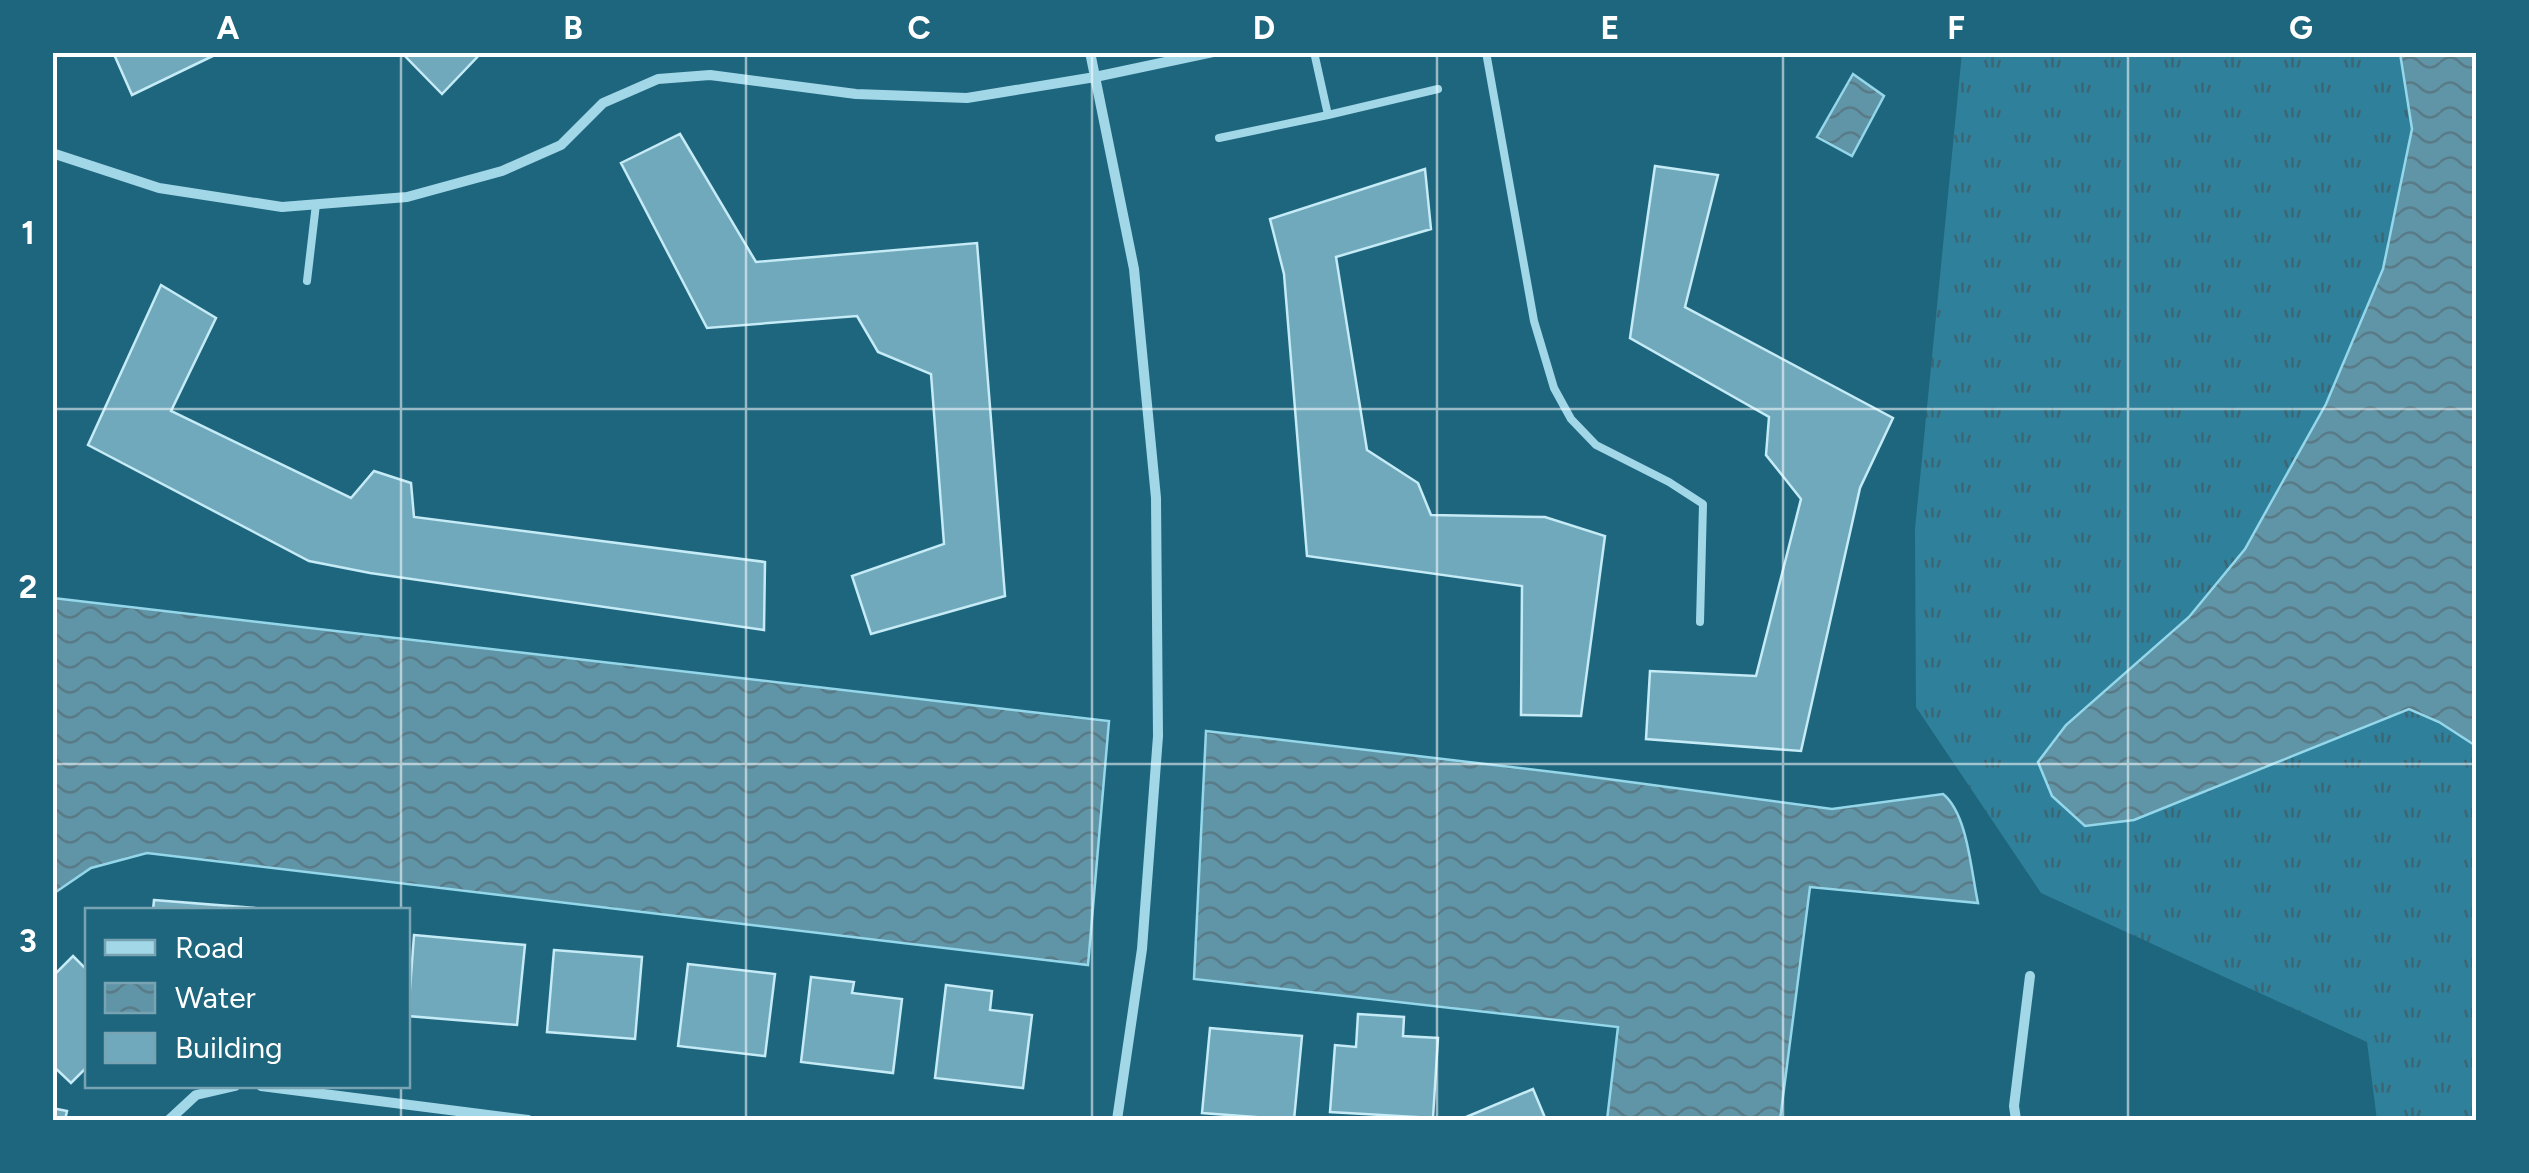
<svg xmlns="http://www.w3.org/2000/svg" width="2529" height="1173" font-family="Figtree,sans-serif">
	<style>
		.grass { fill: url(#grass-tufts) }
		.water { fill: url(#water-waves); stroke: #95d7ea; stroke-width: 2.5 }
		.building { fill: #70a9bc; stroke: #c5ebf6; stroke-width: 2.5 }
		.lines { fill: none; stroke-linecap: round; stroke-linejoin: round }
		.lane { stroke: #a2d7e8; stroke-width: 8 }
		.street { stroke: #a2d7e8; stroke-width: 10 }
		.grid { fill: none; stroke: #fff; stroke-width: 2.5; stroke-opacity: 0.55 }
		.neatline { fill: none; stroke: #fff; stroke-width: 4 }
		.grid-label { font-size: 32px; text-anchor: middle; font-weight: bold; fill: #fff }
	</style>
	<defs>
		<pattern id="grass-tufts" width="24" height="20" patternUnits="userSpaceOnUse" patternTransform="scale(2.5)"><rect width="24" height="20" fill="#2e809b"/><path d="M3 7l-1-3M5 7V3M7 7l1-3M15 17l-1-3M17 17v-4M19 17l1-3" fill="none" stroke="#3d6674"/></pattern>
		<pattern id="water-waves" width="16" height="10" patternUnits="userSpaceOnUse" patternTransform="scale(2.5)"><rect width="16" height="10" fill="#6095a7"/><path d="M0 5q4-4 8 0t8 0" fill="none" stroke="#597b87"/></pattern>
	</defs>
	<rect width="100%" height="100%" fill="#1e667e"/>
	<path class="grass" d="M1962 53H2476V1120H2377L2367 1042 2041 893 1916 707 1915 529Z"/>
	<path class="water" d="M2400 53H2476V746L2439 722 2409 709 2134 820 2085 826 2052 796 2038 762 2066 725 2189 617 2245 549 2326 404 2383 269 2412 129Z
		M1853 74 1884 96 1852 156 1817 137Z
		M53 598 1109 721 1088 965 147 853 91 868 53 894Z
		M1206 731 1570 774 1832 809 1943 794C1968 814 1971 872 1978 903L1810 887 1780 1120H1607L1618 1027 1194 979Z"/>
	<path class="building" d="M113 52H221L132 95Z
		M401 52H482L442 94Z
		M680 134 756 262 977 243 1005 596 871 634 852 576 944 544 931 374 878 352 857 316 707 328 621 163Z
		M1655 166 1718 175 1685 307 1893 418 1860 488 1801 751 1646 739 1650 671 1756 676 1801 499 1766 455 1769 417 1630 338Z
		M1425 169 1431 229 1336 257 1367 450 1418 483 1431 515 1545 517 1605 536 1581 716 1521 715 1522 586 1307 556 1284 274 1270 219Z
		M161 285 216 318 171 411 351 498 374 471 411 483 414 517 765 562 764 630 370 573 309 561 88 445Z
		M154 900 267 909V910H153Z
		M414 935 525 945 517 1025 408 1016Z
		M554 950 642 957 635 1039 547 1032Z
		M73 956 88 971V1066L71 1083 52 1065V977Z
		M688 964 775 974 765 1056 678 1046Z
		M811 977 854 982 852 993 902 999 893 1073 801 1062Z
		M946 985 992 991 990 1010 1032 1015 1023 1088 935 1078Z
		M1358 1014 1404 1017 1403 1036 1438 1038 1433 1118 1330 1112 1335 1045 1356 1047Z
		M1210 1028 1302 1036 1294 1120 1202 1113Z
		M1533 1089 1546 1120H1459Z
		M52 1108 67 1111 65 1120H52Z"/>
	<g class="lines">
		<path class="lane" d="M1314 52 1328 115 1438 89
			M1486 52 1534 321 1554 388 1571 419 1596 445 1669 482 1703 504 1700 622
			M1219 138 1328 115
			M307 281 316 204"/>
		<path class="street" d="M1090 52 1134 269 1156 498 1158 736 1142 949 1117 1120
			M52 153 159 188 282 207 407 197 502 171 561 145 603 103 658 79 710 75 856 94 967 98 1095 77 1213 52
			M261 1086 528 1120
			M169 1120 196 1095 235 1086
			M2016 1120 2014 1106 2030 976"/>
	</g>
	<path class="grid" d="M401 52V910M746 52V1120M1092 52V1120M1437 52V1120M1783 52V1120M2128 52V1120M52 409H2476M52 764H2476M401 1086V1120"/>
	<rect width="2529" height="1173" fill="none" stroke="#1e667e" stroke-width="110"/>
	<rect x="85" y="908" width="325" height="180" fill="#1e667e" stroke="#78a3b2" stroke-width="2.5"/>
	<rect x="105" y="940" width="50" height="15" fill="#a2d7e8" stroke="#78a3b2" stroke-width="2.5"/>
	<text x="175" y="958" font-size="30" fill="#ffffff">Road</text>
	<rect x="105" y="983" width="50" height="30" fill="url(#water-waves)" stroke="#78a3b2" stroke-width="2.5"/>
	<text x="175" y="1008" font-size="30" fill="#ffffff">Water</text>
	<rect x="105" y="1033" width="50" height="30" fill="#70a9bc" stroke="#78a3b2" stroke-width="2.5"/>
	<text x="175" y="1058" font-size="30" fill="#ffffff">Building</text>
	<rect x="55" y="55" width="2419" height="1063" class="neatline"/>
	<g class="grid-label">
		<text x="228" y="39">A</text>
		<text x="573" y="39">B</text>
		<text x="919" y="39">C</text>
		<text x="1264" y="39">D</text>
		<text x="1610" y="39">E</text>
		<text x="1956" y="39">F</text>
		<text x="2301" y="39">G</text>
		<text x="28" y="244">1</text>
		<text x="28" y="598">2</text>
		<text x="28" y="952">3</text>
	</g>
</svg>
